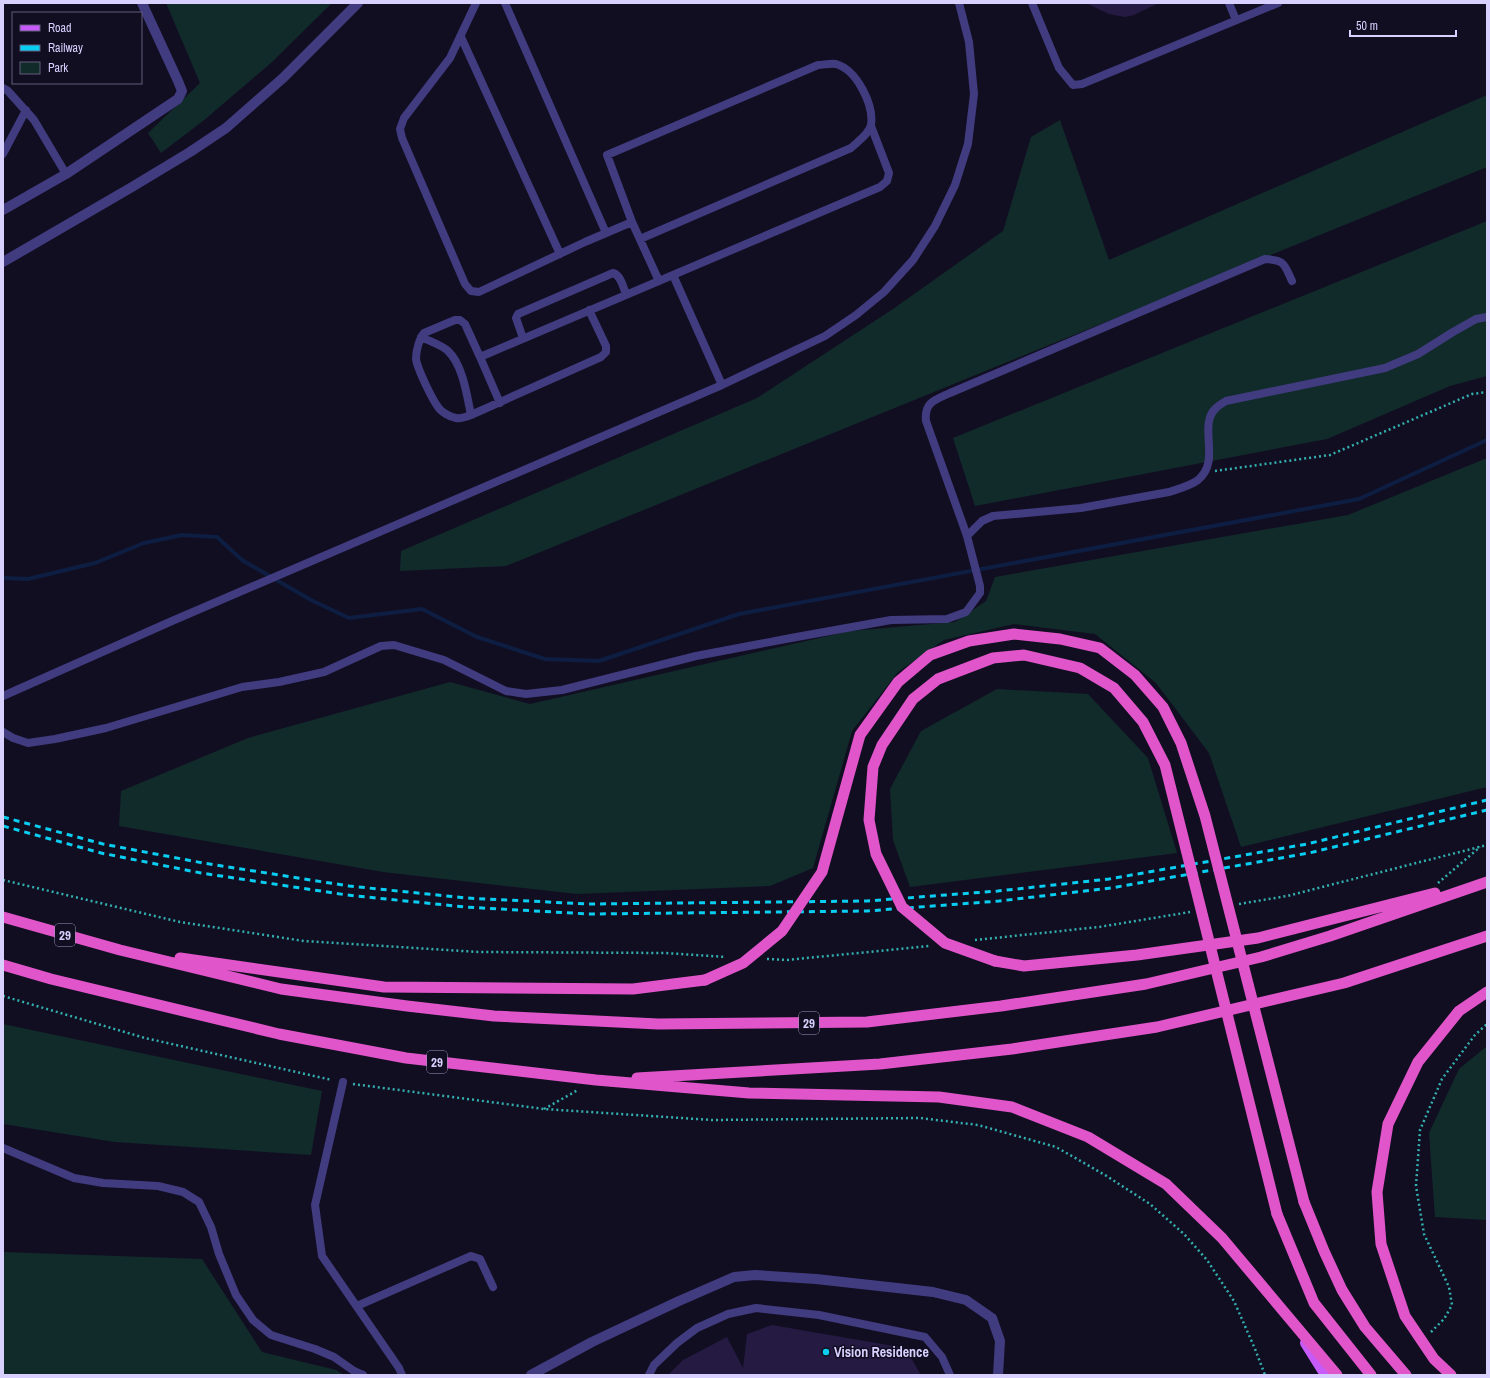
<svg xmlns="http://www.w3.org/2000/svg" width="1490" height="1378" font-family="'Archivo Narrow',sans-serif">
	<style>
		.green { fill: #112b2b }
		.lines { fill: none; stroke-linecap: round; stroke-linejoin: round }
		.stream { stroke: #0d1e42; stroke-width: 4 }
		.building { fill: #251b42 }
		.path { stroke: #32b0af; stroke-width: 2.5; stroke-dasharray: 2 3; stroke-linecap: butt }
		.service { stroke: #413b7f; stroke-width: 8 }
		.minor { stroke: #413b7f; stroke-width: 10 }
		.primary { stroke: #c75bfa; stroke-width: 10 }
		.trunk { stroke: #e055c9; stroke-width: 11 }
		.rail { stroke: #08cef2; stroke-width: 3; stroke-dasharray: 6 5; stroke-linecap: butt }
		.trunk-bridge { stroke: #e055c9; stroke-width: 11 }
		.poi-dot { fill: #08cef2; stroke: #120e22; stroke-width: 1.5 }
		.labels { text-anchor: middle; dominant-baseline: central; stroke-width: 3; stroke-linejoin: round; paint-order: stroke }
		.shield { fill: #120e22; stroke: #9d96bc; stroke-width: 1 }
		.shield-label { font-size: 13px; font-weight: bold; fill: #d8d0fe }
		.poi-label { font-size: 14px; font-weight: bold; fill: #d8d0fe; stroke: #120e22; text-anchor: start }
	</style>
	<rect width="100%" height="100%" fill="#120e22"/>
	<path class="green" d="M166 3H332L272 62 203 121 161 153 148 133 200 83Z
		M1487 95V167L506 566 400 571 401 551 757 398 893 309 1003 231 1031 137 1060 120 1109 260Z
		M1487 221V376L1450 386 1327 439 975 506 953 438Z
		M1487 458V787L1241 847 1209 753 1156 683 1095 634 1014 624 944 640 898 672 852 731 813 868 770 886 577 894 383 872 119 826 121 791 248 738 450 682 530 704 850 631 955 622 986 601 995 577 1348 515Z
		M997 689 1088 694 1148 758 1177 853 910 887 893 840 890 789 921 731Z
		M3 1024 322 1091 311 1155 115 1142 3 1124Z
		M1487 1046V1220L1435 1217 1429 1133 1459 1069Z
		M3 1252 202 1259 262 1352 336 1370 344 1375H3Z"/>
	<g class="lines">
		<path class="stream" d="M3 578 28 579 95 563 144 543 182 535 217 537 242 560 311 600 349 618 422 609 477 637 545 659 599 661 739 614 1359 499 1487 440"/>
	</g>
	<path class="building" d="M1086 3H1159L1134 15 1125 17 1109 14Z
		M772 1325 905 1348 921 1375H668L683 1360 727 1337 743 1368 747 1334Z"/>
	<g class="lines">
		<path class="path" d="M1215 471 1330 455 1472 394 1487 392
			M3 880 180 922 304 941 479 952 665 953 726 957
			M1438 883 1480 847
			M1239 904 1287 896 1487 845
			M975 940 1099 927 1190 912
			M767 959 787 960 929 946
			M3 996 145 1038 332 1080
			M353 1084 544 1109 712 1120 920 1118 978 1125 1056 1147 1105 1175 1150 1204 1184 1234 1207 1260 1234 1301 1255 1349 1265 1375
			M544 1109 578 1090
			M1431 1332 1444 1319 1452 1305 1449 1287 1424 1234 1416 1186 1420 1130 1442 1079 1475 1035 1487 1024"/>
		<path class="service" d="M476 3 450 58 404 118 400 129 402 138 465 284 471 291 479 292 585 242 632 222 659 281
			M505 3 606 233
			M1032 3 1059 68 1073 85 1082 84 1278 3
			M1229 3 1236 20
			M461 37 560 254
			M3 88 8 91 34 120 66 174
			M3 154 26 110
			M632 222 607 155 818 65C823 65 831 63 836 64 857 70 874 105 871 125 869 134 857 142 851 148L640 239
			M673 275 722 385
			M421 337C429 341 442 345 448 351 463 365 467 396 471 415
			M523 338 516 318 518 314 613 273C621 275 623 287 626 294
			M480 357 465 324 460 320H455L424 333C419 339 416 351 416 359 417 368 432 399 438 407 441 412 450 417 456 418 461 419 466 417 471 415L601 357 606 352V346L589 310
			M500 403 480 357 880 187 887 181 889 173 871 126
			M967 536 982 521 993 516 1081 508 1169 492C1178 489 1190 486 1198 480 1222 460 1197 426 1216 408 1219 405 1223 403 1226 401L1385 368 1418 354 1453 332 1476 319 1487 317
			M3 696 172 621 722 385 825 336 856 315 884 292 913 260 935 226 955 185 968 144 974 94 969 42 959 3
			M3 732 13 738 28 743 55 739 106 728 242 687 279 682 324 672 381 646 394 645 444 660 506 691 526 694 562 690 696 656 791 638 891 620 947 619 966 612 980 593V586L967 536 926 421C924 402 935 400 950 393L1265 259C1285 260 1284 264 1292 281
			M343 1082 315 1205 322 1256 399 1368 402 1375
			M3 1148 74 1178 103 1183 158 1186 183 1192 199 1202 211 1227 219 1254 236 1295 253 1320 271 1335 315 1349 334 1357 354 1371 363 1375
			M357 1306 471 1256 480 1259 493 1287
			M649 1375 654 1365 677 1343 697 1328 728 1314 756 1308 819 1315 925 1337 942 1357 950 1375"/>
		<path class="minor" d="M3 210 66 174 178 99 182 91 178 81 142 3
			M3 262 132 187 190 152 226 128 283 78 358 3
			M531 1375 592 1342 679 1301 734 1277 755 1275 816 1279 933 1292 966 1300 992 1318 1000 1341 998 1375"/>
		<path class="primary" d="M1305 1343 1325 1375"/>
		<path class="trunk" d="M3 917 120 950 281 989 407 1006 494 1016 658 1024 867 1022 1001 1006 1146 984 1261 957 1330 936 1487 882
			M180 958 384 987 633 989 705 980
			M995 961 1024 966 1137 955 1258 938 1435 893
			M3 965 51 979 279 1034 406 1058 596 1080 749 1093 939 1097 1012 1107 1088 1137 1166 1184 1222 1238 1337 1375
			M637 1078 880 1064 1012 1049 1157 1027 1344 983 1487 936
			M1304 1202 1324 1251 1342 1290 1365 1327 1406 1375
			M1277 1214 1314 1303 1371 1375
			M1451 1375 1434 1359 1405 1316 1381 1244 1377 1192 1388 1124 1418 1062 1459 1011 1487 992"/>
		<path class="rail" d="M3 817 103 844 203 863 349 886 466 898 589 904 867 901 998 891 1109 879 1307 844 1487 800
			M3 826 101 853 201 873 347 895 465 907 589 914 867 911 999 901 1111 888 1309 853 1487 810"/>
		<path class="trunk-bridge" d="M995 961 945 943 902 907 876 854 869 820 873 767 882 745 913 699 938 679 993 658 1024 655 1080 668 1114 688 1143 722 1165 765 1277 1214
			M705 980 743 963 782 931 822 872 860 735 898 682 930 655 969 641 1014 634 1060 639 1100 648 1135 675 1163 707 1181 743 1205 816 1304 1202"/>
	</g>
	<circle class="poi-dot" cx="826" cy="1352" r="4"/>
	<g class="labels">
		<g class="shield">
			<rect x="55" y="924" width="20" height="22" rx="3"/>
			<rect x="799" y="1012" width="20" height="22" rx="3"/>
			<rect x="427" y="1051" width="20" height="22" rx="3"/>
		</g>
		<g class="shield-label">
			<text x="65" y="935">29</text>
			<text x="809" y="1023">29</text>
			<text x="437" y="1062">29</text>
		</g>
		<g class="poi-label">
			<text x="834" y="1352">Vision Residence</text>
		</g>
	</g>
	<rect width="1490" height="1378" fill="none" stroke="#d8d0fe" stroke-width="8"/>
	<rect x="12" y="12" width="130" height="72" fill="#120e22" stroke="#615c7a"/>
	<rect x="20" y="25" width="20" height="6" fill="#c75bfa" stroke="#615c7a"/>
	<text x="48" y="32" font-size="12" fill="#d8d0fe">Road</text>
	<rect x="20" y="45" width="20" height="6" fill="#08cef2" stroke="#615c7a"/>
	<text x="48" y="52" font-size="12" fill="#d8d0fe">Railway</text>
	<rect x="20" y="62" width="20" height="12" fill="#112b2b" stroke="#615c7a"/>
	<text x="48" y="72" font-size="12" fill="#d8d0fe">Park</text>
	<path d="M1350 30v6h106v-6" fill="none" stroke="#d8d0fe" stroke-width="2"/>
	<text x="1356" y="30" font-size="12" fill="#d8d0fe" stroke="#120e22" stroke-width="3" paint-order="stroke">50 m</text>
</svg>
